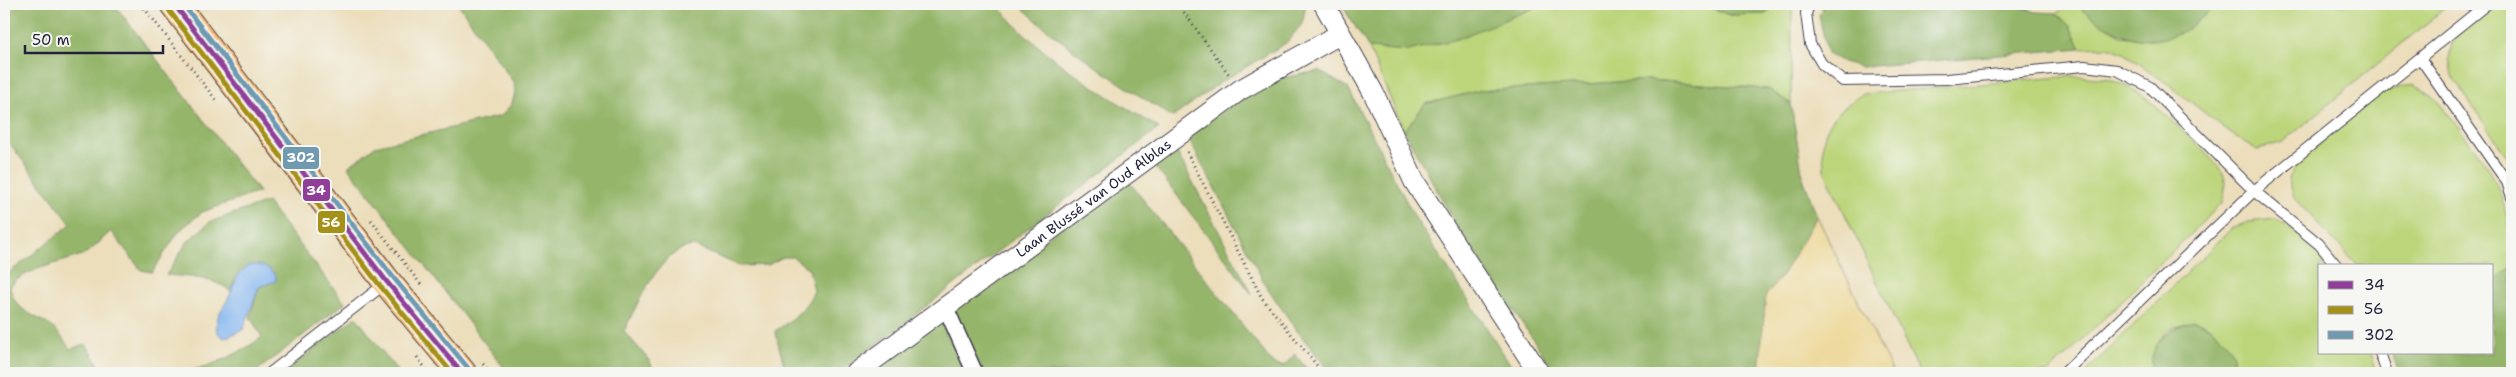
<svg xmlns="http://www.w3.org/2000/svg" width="2516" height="377" font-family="'Shantell Sans',sans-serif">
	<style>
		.green { fill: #bcd57a; stroke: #6f7c5a }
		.forest { fill: #95b66a; stroke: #5c6c52 }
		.sand { fill: #eeda9e; stroke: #887e6c }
		.water { fill: #84b6f0; stroke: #536c96 }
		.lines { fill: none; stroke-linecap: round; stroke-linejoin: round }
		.service-casing { stroke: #403e4e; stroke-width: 12 }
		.pedestrian-casing { stroke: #403e4e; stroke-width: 18 }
		.minor-casing { stroke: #403e4e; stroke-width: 22 }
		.primary-casing { stroke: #403e4e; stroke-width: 30 }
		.path { stroke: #403e4e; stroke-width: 3; stroke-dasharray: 1 4; stroke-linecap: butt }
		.service { stroke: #fff; stroke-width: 10 }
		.pedestrian { stroke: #fff; stroke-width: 15 }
		.minor { stroke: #fff; stroke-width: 20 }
		.primary { stroke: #fdbc70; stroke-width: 28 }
		.bus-1-casing { stroke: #f6f6f2; stroke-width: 9 }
		.bus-2-casing { stroke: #f6f6f2; stroke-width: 9 }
		.bus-3-casing { stroke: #f6f6f2; stroke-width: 9 }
		.bus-1 { stroke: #8f3f98; stroke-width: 5 }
		.bus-2 { stroke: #a59018; stroke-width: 5 }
		.bus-3 { stroke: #709ab0; stroke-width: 5 }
		.labels { text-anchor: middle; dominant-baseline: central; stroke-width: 5; stroke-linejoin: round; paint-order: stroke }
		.street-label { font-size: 14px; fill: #22223b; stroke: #f6f6f2 }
		.line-badge { stroke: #f6f6f2; stroke-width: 2 }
		.badge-label { font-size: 14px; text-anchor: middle; font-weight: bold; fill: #fff }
	</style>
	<rect width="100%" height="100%" fill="#f6f6f2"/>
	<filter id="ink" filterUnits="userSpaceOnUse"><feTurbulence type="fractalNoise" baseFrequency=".02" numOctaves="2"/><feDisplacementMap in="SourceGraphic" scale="10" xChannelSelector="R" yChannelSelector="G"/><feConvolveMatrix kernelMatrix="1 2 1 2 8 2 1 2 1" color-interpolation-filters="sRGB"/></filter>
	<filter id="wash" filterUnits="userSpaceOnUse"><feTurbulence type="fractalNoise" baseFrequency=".0096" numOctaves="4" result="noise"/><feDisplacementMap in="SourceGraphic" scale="20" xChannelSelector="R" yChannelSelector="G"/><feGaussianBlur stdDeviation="1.12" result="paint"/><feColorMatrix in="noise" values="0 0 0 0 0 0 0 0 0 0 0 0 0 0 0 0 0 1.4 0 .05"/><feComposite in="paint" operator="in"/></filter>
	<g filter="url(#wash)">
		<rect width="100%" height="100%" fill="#ecdebb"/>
		<path class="green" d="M1545 4H1702L1729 15 1765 14 1777 4H1792L1791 104 1768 89 1648 80 1479 91 1425 104 1404 131 1369 48 1408 51Z
			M2074 4 2121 36 2151 40 2179 34 2219 4H2450L2283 142 2257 150 2230 133 2168 84 2124 53 2108 47 2081 48 2069 25 2056 13Z
			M2487 4H2512V164L2454 79 2449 59 2452 42 2463 23Z
			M2074 76 2111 79 2143 95 2203 149 2223 173 2226 184 2222 203 2048 373H1920L1824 170C1824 160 1822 147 1824 138 1829 118 1846 104 1863 94Z
			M2414 84C2436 95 2446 111 2460 130 2469 142 2480 154 2488 167 2505 196 2512 234 2512 267L2492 283V266H2358L2294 198 2288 178 2299 161 2379 93Z
			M2276 219 2309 242 2327 266H2320V353H2371L2377 373H2235C2231 348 2225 336 2202 322 2193 324 2184 324 2175 327 2158 333 2150 358 2152 373H2085L2232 228 2248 222Z"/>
		<path class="forest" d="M4 4H114L259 192 202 212 179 231 152 272 141 270 111 231C103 238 94 249 84 254 64 263 23 268 10 287 14 311 34 314 52 327 59 333 65 341 70 349L86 344 104 373H4V277L71 224 4 136Z
			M458 4H997C1039 57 1103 93 1159 128L839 373H786L775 331C792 320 805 310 814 291L809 269 793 257H783L768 265 740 266 694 246C661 247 637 305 624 331L648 359 655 371 652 373H508L348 167 375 146 501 116C512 106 517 97 514 83Z
			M1018 4H1306L1302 24 1286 43 1221 82 1173 117C1119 83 1065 48 1018 4Z
			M1341 4H1544L1457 39 1408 51 1369 48Z
			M1702 4H1777L1766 14 1729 15Z
			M1824 4H2012L2036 12 2056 13 2069 25 2081 48 1861 67 1843 62 1827 53 1819 15Z
			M2074 4H2219C2206 13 2192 28 2178 34 2136 51 2106 28 2074 4Z
			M1319 71 1348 88 1415 218 1516 373H1331L1298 332 1266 286 1187 136 1266 81Z
			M1648 80 1768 89 1791 104 1803 178 1817 216 1783 274 1766 295 1759 373H1556L1462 235 1404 131 1425 104 1478 91Z
			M1173 145 1252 294 1150 160Z
			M1126 178 1274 365 1284 366 1295 354 1310 373H980L951 310Z
			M267 202 345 303 254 373H183C213 365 237 356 262 337L250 317 259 287 275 281 236 276 231 292C216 277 186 277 166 275L188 241 210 222Z
			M2512 267V373H2399L2392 353H2492V283Z
			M356 317 399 373H283Z
			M940 318 968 373H870Z
			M2193 321C2208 323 2226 337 2232 353 2234 359 2234 367 2235 373H2152C2148 343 2167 330 2193 321Z"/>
		<path class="sand" d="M1817 216 1893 373H1759L1766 295 1783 274Z"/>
		<path class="water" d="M249 265C261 265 268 265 276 276V281L259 287 243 330 224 338 217 332C215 314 221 313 228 299 235 285 235 274 249 265Z"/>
	</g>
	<g filter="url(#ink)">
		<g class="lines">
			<g class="service-casing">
				<path id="service" d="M1810 4 1806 13 1810 44 1822 64 1843 81 1947 79 2084 66 2117 70 2150 87 2254 191 2319 244 2337 266
					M2420 58 2507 182 2512 197
					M2380 353 2387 373
					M270 373 386 283
					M2064 373 2254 191 2487 4"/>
			</g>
			<g class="pedestrian-casing">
				<path id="pedestrian" d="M945 306 975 373"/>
			</g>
			<g class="minor-casing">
				<g id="minor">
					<path d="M1324 4 1373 92 1414 181 1539 373"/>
					<path id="s1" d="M856 373 1240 90 1340 34"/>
				</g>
			</g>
			<g class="primary-casing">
				<path id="primary" d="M174 4 387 282 462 373"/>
			</g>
			<path class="path" d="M141 4 216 100
				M1178 4 1230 76
				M1187 152 1262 298 1323 373
				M371 220 422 286
				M417 357 429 373
				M483 364 491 373"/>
			<use href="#service" class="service"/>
			<use href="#pedestrian" class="pedestrian"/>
			<use href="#minor" class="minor"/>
			<use href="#primary" class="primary"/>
			<g class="bus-1-casing">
				<path id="bus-1" d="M174 4 387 282 462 373"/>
			</g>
			<g class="bus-2-casing">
				<path id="bus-2" d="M168 9 381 287 452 373"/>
			</g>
			<g class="bus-3-casing">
				<path id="bus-3" d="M183 4 393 277 468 368"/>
			</g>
			<use href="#bus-1" class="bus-1"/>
			<use href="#bus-2" class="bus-2"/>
			<use href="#bus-3" class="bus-3"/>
		</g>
	</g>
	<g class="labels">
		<g class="street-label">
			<text stroke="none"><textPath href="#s1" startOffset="295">Laan Blussé van Oud Alblas</textPath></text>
		</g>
	</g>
	<g class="line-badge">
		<rect x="282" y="146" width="38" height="24" rx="5" fill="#709ab0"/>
		<rect x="302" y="178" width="29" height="24" rx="5" fill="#8f3f98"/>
		<rect x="317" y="210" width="29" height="24" rx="5" fill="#a59018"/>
	</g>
	<g class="badge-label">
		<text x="301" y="162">302</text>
		<text x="316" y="195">34</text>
		<text x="331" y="227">56</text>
	</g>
	<rect width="2516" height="377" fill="none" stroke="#f6f6f2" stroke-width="20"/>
	<rect x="2318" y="264" width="175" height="90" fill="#f6f6f2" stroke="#a1a1a9"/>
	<rect x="2328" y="281" width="25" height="8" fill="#8f3f98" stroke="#a1a1a9"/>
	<text x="2364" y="290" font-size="15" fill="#22223b">34</text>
	<rect x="2328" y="306" width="25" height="8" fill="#a59018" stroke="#a1a1a9"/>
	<text x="2364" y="314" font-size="15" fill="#22223b">56</text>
	<rect x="2328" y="331" width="25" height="8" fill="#709ab0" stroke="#a1a1a9"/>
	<text x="2364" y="340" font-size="15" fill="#22223b">302</text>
	<path d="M25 45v8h138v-8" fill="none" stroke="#22223b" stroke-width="2.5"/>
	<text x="32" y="45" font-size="15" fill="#22223b" stroke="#f6f6f2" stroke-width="4" paint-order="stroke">50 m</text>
</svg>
